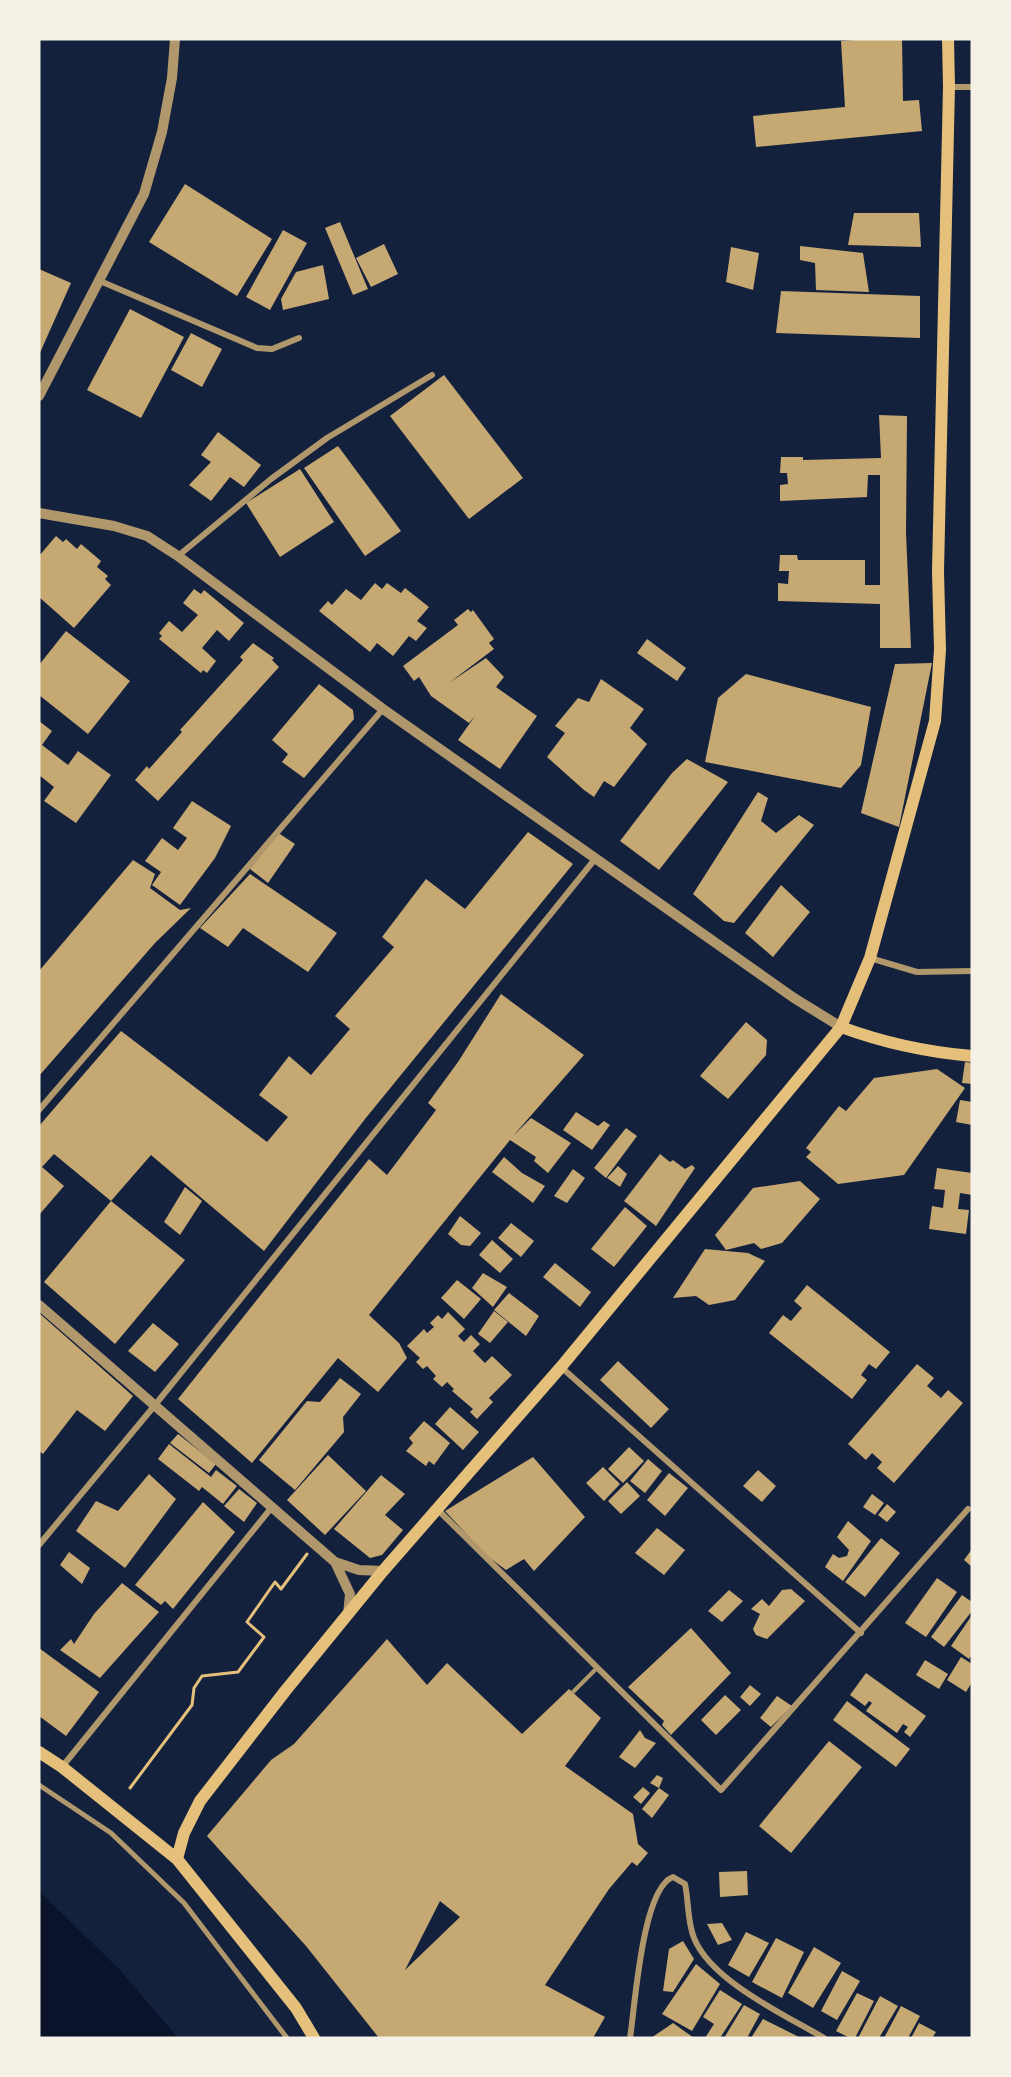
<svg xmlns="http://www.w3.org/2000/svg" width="1011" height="2077" font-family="'Titillium Web',sans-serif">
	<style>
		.water { fill: #0b132b }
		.building { fill: #c6a872; fill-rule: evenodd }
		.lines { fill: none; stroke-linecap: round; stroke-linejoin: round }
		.path { stroke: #e5c07b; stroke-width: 3 }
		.service { stroke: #b1986c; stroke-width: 4 }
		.pedestrian { stroke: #b1986c; stroke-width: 5 }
		.minor { stroke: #b1986c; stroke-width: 6 }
		.tertiary { stroke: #b1986c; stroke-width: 10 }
		.secondary { stroke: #e5c07b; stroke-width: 12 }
	</style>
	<rect width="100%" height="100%" fill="#14213d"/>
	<path class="water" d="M39 1891 120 1970 178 2038H39Z"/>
	<path class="building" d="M869 39H902L903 101 919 100 922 131 756 147 753 116 845 107 841 41Z
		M185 184 272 239 237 296 149 242Z
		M854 213H919L921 247 848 245Z
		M340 222 368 289 353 295 325 228Z
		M283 230 307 243 270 310 246 297Z
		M384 244 398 274 371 287 356 258Z
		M800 246 863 253 869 292 816 290 815 263 800 260Z
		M731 247 759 253 753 290 726 282Z
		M323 265 329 299 283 310 281 299 296 272Z
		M39 269 71 283 39 355Z
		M781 291 920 296V338L776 333Z
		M130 309 184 337 141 418 87 390Z
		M191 333 222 349 202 387 171 370Z
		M444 375 523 478 469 519 390 416Z
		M879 415 907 416 906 533 911 648H880V604L778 601V583L788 584 789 571H779L780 555H797L798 560H865V585H880V475H868L867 497 780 501V485L788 484 787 473H780L781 457H803V460L881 458Z
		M218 432 261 465 244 487 230 477 211 501 189 485 211 462 201 455Z
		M338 446 401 531 365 556 304 468Z
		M300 469 334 522 280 557 246 503Z
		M56 536 63 542 66 539 77 549 81 544 101 561 97 567 108 576 105 579 111 585 74 628 39 597V556Z
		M375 583 382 589 387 583 401 593 405 588 429 607 417 621 427 628 416 641 409 636 393 656 377 643 370 652 319 611 328 601 332 605 346 589 361 600Z
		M194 589 201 594 204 590 244 623 229 641 217 630 202 648 216 661 207 673 203 670 201 673 159 639 162 636 159 633 169 621 182 632 198 615 183 603Z
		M468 609 471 612 473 610 494 639 489 643 494 649 449 683 486 658 504 677 496 687 537 716 500 769 458 740 475 716 469 723 431 696 419 677 414 681 403 666 458 625 454 620Z
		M66 631 130 681 88 734 39 695V665Z
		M647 639 686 668 677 681 637 653Z
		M253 643 274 658 272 660 279 667 158 801 135 780 147 766 149 769 182 732 180 730 243 660 240 657Z
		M932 663 899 827 861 813 895 664Z
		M746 674 871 707 861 765 841 788 705 762 718 698Z
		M601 679 644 709 630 728 647 744 614 787 604 781 594 797 584 790 547 757 565 733 555 726 578 698 589 702Z
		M319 684 353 710 354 719 304 778 282 762 288 754 272 740Z
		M39 721 52 731 42 745 68 765 78 751 111 775 76 823 44 801 54 787 39 775Z
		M687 759 728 782 659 870 620 841 672 773Z
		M758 792 768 798 761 821 776 833 799 815 814 825 734 923 724 921 693 894Z
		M192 801 231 826 215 858 180 905 152 885 161 872 145 861 162 838 178 850 187 838 173 828Z
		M277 832 295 844 268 883 250 869Z
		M528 832 573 864 365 1119 264 1251 151 1155 111 1201 185 1260 115 1344 44 1282 111 1201 54 1154 42 1167 64 1186 39 1215V1126L121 1031 267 1142 288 1117 259 1095 289 1056 311 1075 350 1029 335 1016 394 947 382 937 426 879 465 909Z
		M133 860 155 874 150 888 180 910 191 908 155 943 39 1076V971Z
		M250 874 337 933 308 972 243 928 228 947 200 928Z
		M781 885 810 912 773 957 745 933Z
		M501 994 584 1055 513 1136 531 1118 571 1143 548 1173 534 1161 536 1157 510 1140 369 1315 399 1343 407 1358 378 1392 338 1358 252 1463 178 1399 369 1159 387 1175 436 1110 428 1103 458 1062Z
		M746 1022 767 1040 766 1055 728 1099 700 1076Z
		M965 1062 972 1063V1084L962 1083Z
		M937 1069 965 1088 904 1175 838 1184 806 1157 811 1152 806 1148 839 1106 846 1111 874 1078Z
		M960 1100 972 1102V1125L956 1122Z
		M576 1112 598 1126 604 1121 610 1125 592 1150 563 1130Z
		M626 1128 637 1136 606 1178 594 1168Z
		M660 1154 670 1162 673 1160 685 1169 692 1165 695 1168 656 1226 624 1201Z
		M504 1157 522 1173 545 1186 533 1203 492 1172Z
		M618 1166 627 1174 620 1187 607 1178Z
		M937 1168 972 1173V1195L960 1193 958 1209 969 1210 966 1234 929 1229 932 1206 943 1208 945 1190 934 1189Z
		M573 1169 585 1178 567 1203 554 1196Z
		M800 1181 820 1199 782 1243 761 1249 754 1243 726 1250 715 1235 753 1188Z
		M185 1187 202 1201 180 1235 164 1222Z
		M625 1207 647 1226 614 1267 591 1249Z
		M460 1216 481 1233 470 1246 461 1245 448 1234Z
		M511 1223 534 1241 521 1257 498 1238Z
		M492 1240 513 1259 500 1273 479 1255Z
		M705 1249 748 1253 765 1261 735 1300 709 1305 696 1296 673 1298Z
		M555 1263 591 1292 580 1307 543 1277Z
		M483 1273 507 1287 493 1307 472 1288Z
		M457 1280 481 1299 464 1319 441 1298Z
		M807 1285 890 1352 876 1369 869 1364 861 1375 867 1380 852 1399 769 1333 783 1315 791 1321 802 1308 794 1301Z
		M509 1293 539 1316 526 1336 494 1310Z
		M494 1311 508 1322 490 1343 478 1334Z
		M448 1312 465 1329 458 1336 464 1342 471 1335 480 1344 473 1351 485 1363 492 1356 512 1375 489 1398 493 1402 477 1419 470 1412 473 1409 452 1391 454 1389 447 1382 442 1387 433 1379 436 1376 427 1366 423 1369 416 1362 420 1358 407 1346 424 1329 427 1333 434 1327 430 1323 438 1315 442 1319Z
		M39 1313 133 1396 105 1431 77 1410 43 1454 39 1451Z
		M153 1323 179 1344 155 1372 128 1351Z
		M618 1361 669 1409 651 1428 600 1380Z
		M917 1364 934 1378 927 1386 941 1398 948 1390 963 1403 894 1483 877 1468 882 1462 872 1453 866 1460 848 1444Z
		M340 1378 361 1394 343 1417 344 1432 295 1490 259 1460 307 1401 320 1402Z
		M450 1407 479 1432 463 1450 435 1424Z
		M424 1421 450 1443 434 1465 429 1461 426 1466 406 1451 413 1443 409 1438Z
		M178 1434 216 1464 209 1473 170 1443Z
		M169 1444 211 1477 216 1470 237 1486 223 1504 202 1487 199 1491 158 1459Z
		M629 1447 644 1461 623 1483 608 1469Z
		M328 1455 366 1491 325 1535 287 1500Z
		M533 1457 585 1517 534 1571 524 1559 506 1570 486 1555 445 1511Z
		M648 1459 662 1471 645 1493 630 1481Z
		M603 1467 620 1484 604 1501 586 1483Z
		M758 1470 776 1486 762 1502 743 1486Z
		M669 1473 688 1488 665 1516 647 1500Z
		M149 1474 176 1499 125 1568 76 1531 96 1501 118 1511Z
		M381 1475 405 1494 385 1515 403 1530 382 1555 370 1558 334 1529Z
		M627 1482 640 1496 621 1514 608 1501Z
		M239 1489 257 1503 244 1522 224 1506Z
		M872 1494 884 1503 875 1515 863 1507Z
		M203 1502 235 1532 173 1609 165 1601 161 1605 135 1585Z
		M887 1504 896 1512 887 1522 878 1515Z
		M848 1521 871 1541 843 1581 825 1567 833 1554 839 1558 847 1556 849 1550 837 1537Z
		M657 1528 685 1550 664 1575 635 1553Z
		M881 1538 900 1553 865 1597 845 1582Z
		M972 1549V1567L964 1560Z
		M69 1552 90 1568 82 1584 60 1565Z
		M937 1578 957 1592 926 1637 905 1623Z
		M122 1583 159 1612 131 1643 105 1623 131 1643 100 1678 60 1650 71 1639 74 1644 94 1614Z
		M791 1589 805 1601 767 1639 756 1635 753 1629 760 1614 751 1609 762 1599 769 1606 782 1590Z
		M729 1590 743 1601 722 1622 708 1611Z
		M962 1595 972 1602V1611L944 1647 931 1637Z
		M972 1615V1655L969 1659 951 1646Z
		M691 1628 731 1673 671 1735 662 1725 664 1721 628 1687Z
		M387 1639 427 1685 447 1663 522 1734 569 1689 601 1718 565 1766 633 1814 638 1844 648 1853 637 1866 632 1862 609 1889 545 1985 605 2017 593 2038H379L306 1946 207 1836 271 1760 294 1744ZM440 1901 460 1917 405 1970Z
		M39 1648 99 1692 66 1736 39 1716Z
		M961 1657 972 1664V1682L966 1692 947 1680Z
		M925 1660 948 1674 939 1689 916 1675Z
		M866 1673 926 1716 910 1737 904 1732 908 1727 903 1724 897 1733 866 1711 872 1703 869 1701 865 1706 850 1695Z
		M750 1685 761 1694 750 1706 740 1697Z
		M725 1695 741 1710 716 1735 701 1720Z
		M777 1696 792 1706 771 1727 760 1718Z
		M847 1701 910 1749 896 1767 833 1720Z
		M640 1730 645 1738 656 1743 635 1768 619 1757Z
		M829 1741 862 1767 791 1853 759 1826Z
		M657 1775 663 1778 659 1788 650 1783Z
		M643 1787 650 1793 641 1804 633 1797Z
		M659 1788 669 1795 652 1818 642 1809Z
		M747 1871 748 1895 720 1897 719 1872Z
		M722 1923 732 1940 718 1945 707 1924Z
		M746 1932 769 1943 749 1977 728 1965Z
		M776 1938 804 1952 782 1998 752 1982Z
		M683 1941 694 1959 673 1992 663 1991 669 1949Z
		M814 1947 841 1963 813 2008 788 1993Z
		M696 1964 720 1984 692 2031 662 2014Z
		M842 1971 860 1981 837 2020 821 2011Z
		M720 1990 742 2004 720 2038H705L714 2024 703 2017Z
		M857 1993 874 2001 855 2038H850L836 2031Z
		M880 1996 898 2006 879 2038H858Z
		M744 2005 760 2014 747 2038H724Z
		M901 2006 920 2016 908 2038H884Z
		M763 2019 801 2038H751Z
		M673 2023 694 2038H651Z
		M919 2023 936 2032 932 2038H911Z"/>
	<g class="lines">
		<path class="path" d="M130 1788 192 1705 194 1688 202 1676 238 1672 264 1637 247 1622 275 1582 281 1589 307 1554"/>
		<path class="service" d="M573 1692 597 1668"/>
		<path class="pedestrian" d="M39 1785 111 1833 184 1903 287 2038"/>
		<path class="minor" d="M949 87H972
			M100 281 257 348 272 349 299 338
			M178 556 271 479 327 438 432 375
			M870 958 917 972 972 971
			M39 1110 383 709
			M561 1367 861 1633
			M437 1509 721 1790 968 1509
			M39 1545 155 1405 595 859
			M62 1767 272 1507
			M630 2038C635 2007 642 1888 673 1877L685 1884C689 1903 687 1920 694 1938 711 1981 785 2015 824 2038"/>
		<path class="tertiary" d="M39 396 144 194 162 132 172 78 175 39
			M39 513 114 526 147 536 178 556 383 709 794 998 841 1027
			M39 1305 335 1562 359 1570 383 1571
			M335 1562 350 1594 348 1615"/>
		<path class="secondary" d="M841 1027C884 1043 926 1052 972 1056
			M39 1752 62 1767 177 1859 296 2008 314 2038
			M177 1859 184 1833 200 1801 286 1690 383 1571 561 1367 841 1027 870 958 935 721 940 650 938 571 949 87 948 39"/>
	</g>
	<rect width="1011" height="2077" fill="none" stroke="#f6f1e7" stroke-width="81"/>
</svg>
